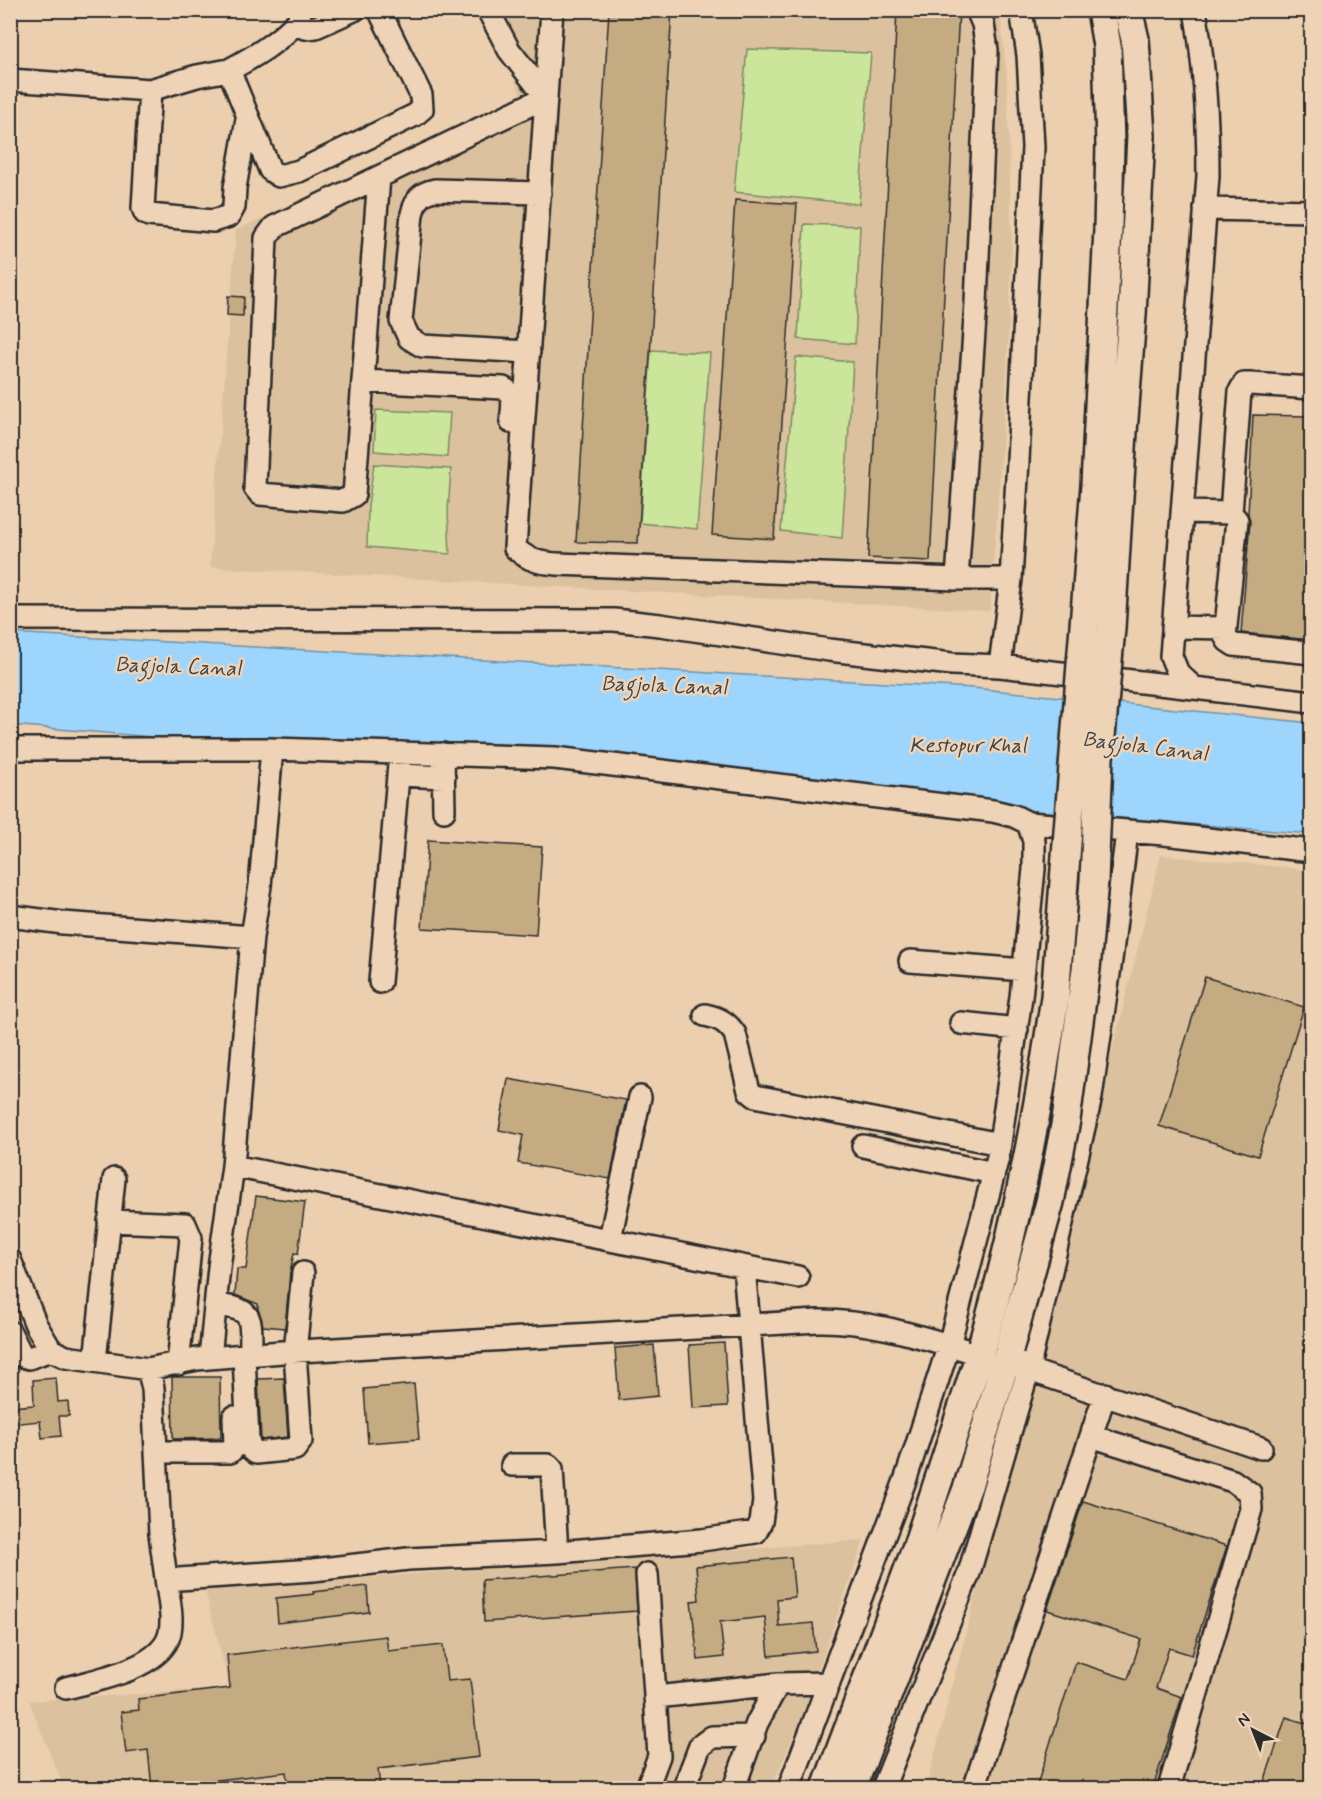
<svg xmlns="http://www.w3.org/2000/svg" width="1322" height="1799" font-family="Mynerve,sans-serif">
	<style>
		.built { fill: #dcc19f }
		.green { fill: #cbe59b; stroke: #7b8863; stroke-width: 1.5 }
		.water { fill: #9dd5fc; stroke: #6f91a8; stroke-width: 1.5 }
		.building { fill: #c5ab82; stroke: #2b2b2b; stroke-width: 1.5 }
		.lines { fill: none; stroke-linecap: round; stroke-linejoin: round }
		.minor-casing { stroke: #2b2b2b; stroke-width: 26 }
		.major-casing { stroke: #2b2b2b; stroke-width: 32 }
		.minor { stroke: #efd3b6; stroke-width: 21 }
		.major { stroke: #efd3b6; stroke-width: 27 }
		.major-bridge-casing { stroke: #2b2b2b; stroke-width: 32; stroke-linecap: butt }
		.major-bridge { stroke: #efd3b6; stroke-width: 27 }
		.labels { text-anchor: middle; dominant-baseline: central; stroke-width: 5; stroke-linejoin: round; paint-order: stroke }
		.water-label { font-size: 21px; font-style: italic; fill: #3c444a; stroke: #efd3b6 }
	</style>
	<rect width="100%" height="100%" fill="#ebcfae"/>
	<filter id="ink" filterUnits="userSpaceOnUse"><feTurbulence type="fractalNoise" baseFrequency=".0167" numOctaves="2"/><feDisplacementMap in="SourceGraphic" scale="12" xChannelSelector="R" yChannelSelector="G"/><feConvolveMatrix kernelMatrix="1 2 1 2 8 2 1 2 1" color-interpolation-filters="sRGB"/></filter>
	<g filter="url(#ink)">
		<path class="built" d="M483 11H1000L1007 79 1012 246 1006 389 990 611 210 567 236 230 525 103Z
			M1161 855 1311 870V1788H926L1030 1382Z
			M864 1540 800 1721 771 1788H64L29 1701 230 1688 205 1590Z"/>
		<path class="green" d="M747 49 871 53 859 204 734 192Z
			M804 224 860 226 855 344 798 339Z
			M651 350 710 353 697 529 640 523Z
			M796 357 853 362 842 538 781 531Z
			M376 410 450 413 447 457 374 451Z
			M374 464 451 469 448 511 450 554 367 547 368 506Z"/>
		<path class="water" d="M10 633 973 688 1311 723V834L11 725Z"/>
		<path class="building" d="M609 10H672L638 543 576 542Z
			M897 10H959L930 561 868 558Z
			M735 200 797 204 774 539 712 535Z
			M228 296 244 297 243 316 227 315Z
			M1253 415 1311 416V640L1241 633 1250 521 1248 514Z
			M428 840 542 847 536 935 422 928Z
			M1205 977 1304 1007 1258 1156 1159 1126Z
			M508 1079 626 1100 610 1179 518 1163 523 1135 499 1130Z
			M256 1196 305 1202 298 1254 294 1253 290 1272 285 1328 263 1326 258 1309V1304L235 1295 237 1269H246Z
			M724 1343 728 1406 693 1408 689 1345Z
			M654 1345 658 1396 619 1400 615 1348Z
			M172 1377H220L221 1438 173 1439Z
			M56 1378 58 1402 68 1401 69 1416H59L61 1436 42 1438 40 1421 10 1424V1407L34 1405 33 1380Z
			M284 1378 288 1437 261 1440 258 1379Z
			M414 1384 419 1439 368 1443 364 1389Z
			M1083 1501 1227 1546 1192 1655 1169 1648 1156 1688 1182 1697 1153 1788H1036L1076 1662 1128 1679 1141 1639 1047 1610Z
			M791 1557 795 1597 777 1599 779 1626 813 1623 816 1651 769 1656 765 1617 720 1622 724 1657 698 1660 691 1601 699 1600 696 1566Z
			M635 1569 637 1611 484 1622 482 1580Z
			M367 1586 369 1612 278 1623 276 1598 314 1594 313 1592Z
			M386 1636 388 1651 443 1645 447 1681 470 1679 479 1757 378 1769 380 1788H288L286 1772 200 1782 201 1788H152L148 1750 126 1753 121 1712 139 1710 138 1699 230 1688 227 1655Z
			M1286 1717 1311 1725V1788H1262Z"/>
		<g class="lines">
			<g class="minor-casing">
				<path id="minor" d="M300 10 299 20 305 28 316 27 354 10
					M552 10 515 548C528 560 539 563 557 564L957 579
					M977 10 983 24 987 50 976 303 957 579H1011
					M1195 10C1205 67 1208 119 1208 176L1171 656 1178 673 1194 688 1312 702
					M229 70C257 55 277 43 299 20
					M10 80 150 90 197 76 229 70 270 170 279 176 299 171 415 115 422 109 421 95 379 10
					M150 90 143 208 145 213 149 215 213 221 229 216 234 207 235 188 247 119
					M379 177 354 495 343 501 260 494 255 488 266 238 274 227 546 97 509 50 488 10
					M1205 209 1312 211
					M529 352 422 346 409 338 401 321 412 214C416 199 420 193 435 190L540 193
					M363 381 503 388C517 394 512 409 511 422
					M1312 388 1250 384H1244L1240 391 1231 513 1237 520 1225 636 1228 641 1234 645 1312 653
					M1182 512 1231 513
					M10 619 614 620 660 625 829 650 952 664 1000 666 1194 688
					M1173 627 1226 628
					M1000 666 1011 579 1018 461 1033 147 1028 55 1021 10
					M10 749H272L555 758 993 811 1014 816 1028 823 1034 841V869L1021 997 998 1157 949 1345 906 1478 789 1788
					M443 754 444 811
					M398 775 444 777
					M1028 823 1164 834 1312 851
					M10 916 63 923 252 937
					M910 961 1024 970
					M380 982 400 753
					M705 1015C719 1018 727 1022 735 1034L749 1091 755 1096 1000 1144
					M961 1023 1017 1029
					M863 1146 994 1173
					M233 1166 798 1277
					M109 1221 185 1224 191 1238 178 1364
					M610 1239 640 1097
					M10 1260 36 1325 51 1350 66 1357 148 1369 197 1359 282 1352 818 1321C874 1320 926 1339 980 1354L982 1346
					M215 1305C257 1309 250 1319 251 1355
					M10 1332 22 1356 29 1358 51 1350
					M244 1356 248 1440 251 1449 256 1453 295 1449 301 1441 295 1352 303 1273
					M210 1358 219 1267 233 1166 252 937 260 886 272 749
					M95 1361 114 1179
					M1017 1366 1261 1448
					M148 1369 153 1388 160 1534 166 1578 179 1579 313 1570 408 1559 557 1552 702 1540 756 1532 761 1522 764 1501 744 1267
					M1091 1436 1233 1481 1250 1493 1251 1509 1169 1788
					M156 1452H230L235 1447 234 1417
					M512 1465H548L552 1469 557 1552
					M647 1574 659 1756 647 1788
					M66 1688C95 1680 154 1670 168 1639 175 1622 168 1596 166 1578
					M656 1697 778 1684 829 1683
					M684 1788 700 1746 712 1737 754 1736
					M734 1788 757 1723 778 1684
					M883 1788 969 1573 1028 1371 1091 1097 1111 960 1127 832
					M974 1788 1105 1394"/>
			</g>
			<g class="major-casing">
				<path id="major" d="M1101 10 1107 46 1110 144
					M1128 10 1135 39 1141 136
					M826 1788 917 1546 980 1354
					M852 1788 968 1486 1009 1350"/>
			</g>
			<use href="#minor" class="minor"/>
			<use href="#major" class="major"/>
			<g class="major-bridge-casing">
				<path id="major-bridge" d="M982 1346C1015 1232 1038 1114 1055 997L1095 485 1108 229 1110 144
					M1009 1350 1050 1202 1066 1120 1086 969 1094 881 1099 758 1111 628 1123 432 1132 315 1141 136"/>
			</g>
			<use href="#major-bridge" class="major-bridge"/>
		</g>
	</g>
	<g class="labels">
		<g class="water-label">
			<text transform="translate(178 667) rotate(2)">Bagjola Canal</text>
			<text transform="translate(664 686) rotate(2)">Bagjola Canal</text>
			<text x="968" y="746">Kestopur Khal</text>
			<text transform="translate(1145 747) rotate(7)">Bagjola Canal</text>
		</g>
	</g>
	<rect width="1322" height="1799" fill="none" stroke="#efd3b6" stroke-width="36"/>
	<rect x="18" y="18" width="1286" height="1763" fill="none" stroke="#2b2b2b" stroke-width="2" filter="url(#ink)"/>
	<g transform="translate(1253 1730) rotate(318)" stroke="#efd3b6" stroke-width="4.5" paint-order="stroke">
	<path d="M0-4.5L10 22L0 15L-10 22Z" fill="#2b2b2b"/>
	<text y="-9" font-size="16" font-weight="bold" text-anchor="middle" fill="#2b2b2b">N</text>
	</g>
</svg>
